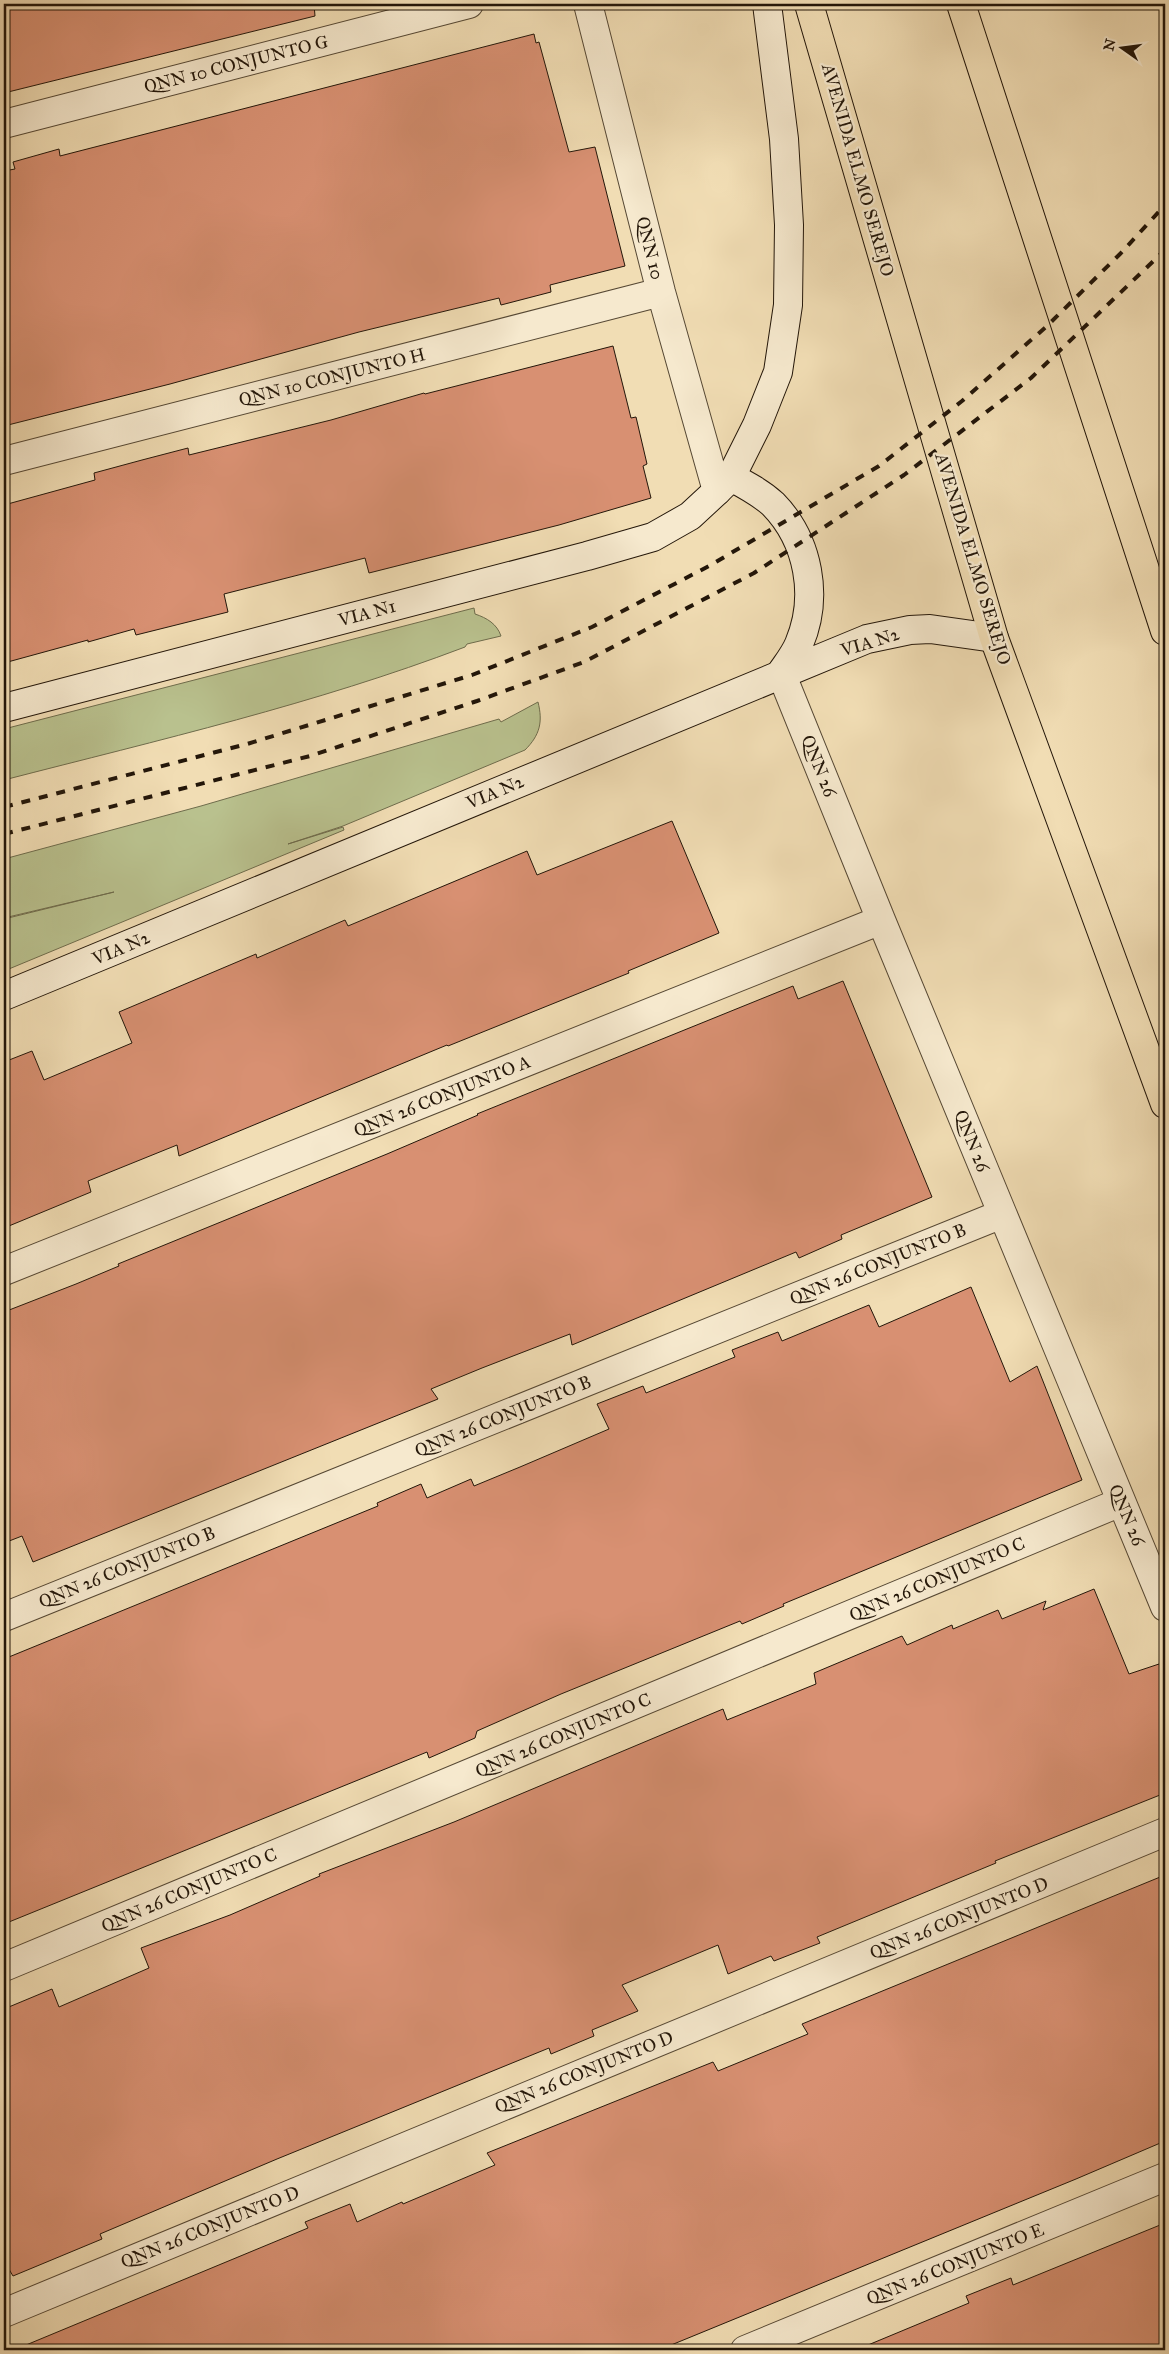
<svg xmlns="http://www.w3.org/2000/svg" width="1169" height="2354" font-family="'IM FELL Great Primer',serif">
	<style>
		.green { fill: #b9c18e; stroke: #6e6c4c }
		.building { fill: #d89072; stroke: #231609 }
		.lines { fill: none; stroke-linecap: round; stroke-linejoin: round }
		.minor-casing { stroke: #564834; stroke-width: 30 }
		.secondary-casing { stroke: #231609; stroke-width: 30 }
		.primary-casing { stroke: #231609; stroke-width: 30 }
		.minor { stroke: #f6e9ce; stroke-width: 28 }
		.secondary { stroke: #f6e9ce; stroke-width: 28 }
		.primary { stroke: #f1ddb4; stroke-width: 28 }
		.rail { stroke: #231609; stroke-width: 4; stroke-dasharray: 9 9; stroke-linecap: butt }
		.labels { text-anchor: middle; dominant-baseline: central; stroke-width: 4.5; stroke-linejoin: round; paint-order: stroke }
		.street-label { font-size: 18px; fill: #231609; stroke: #f6e9ce }
	</style>
	<rect width="100%" height="100%" fill="#f1ddb4"/>
	<filter id="stains"><feTurbulence type="fractalNoise" baseFrequency=".004" numOctaves="4"/><feColorMatrix values="0 0 0 0 .2 0 0 0 0 .09 0 0 0 0 .02 0 0 0 .5 -.17"/></filter>
	<radialGradient id="worn" r=".72"><stop offset=".6" stop-color="#630" stop-opacity="0"/><stop offset="1" stop-color="#630" stop-opacity=".3"/></radialGradient>
	<path class="green" d="M474 608 475 614C487 618 497 624 501 636L467 644 465 647C315 704 159 740 4 780V729Z
		M538 702C543 722 540 735 525 750L343 826 288 844 343 827 344 830 4 971V919L114 892 4 918V859L201 806 499 719 501 722Z"/>
	<path class="building" d="M4 4H314L315 16 4 93Z
		M534 34 536 43 539 42 569 152 595 147 625 266 550 285 551 292 501 305 499 298 359 332 170 384 4 426V171L15 169 13 162 59 149 60 156Z
		M613 346 631 418 636 417 647 464 643 466 651 498 559 525 369 573 365 558 224 594 228 612 136 635 134 629 88 642V640L4 663V505L95 480 94 473 142 460 188 448 189 455 331 420 424 393 425 394Z
		M672 821 719 933 628 971 629 973 448 1046 447 1045 179 1156 177 1145 88 1181 91 1192 4 1228V1062L32 1051 44 1080 132 1043 119 1012 256 954 257 958 345 920 348 926 527 851 537 875Z
		M843 981 932 1197 841 1235 842 1239 799 1258 796 1252 572 1345 570 1334 482 1368 431 1389 438 1399 33 1562 22 1536 4 1543V1312L76 1284 119 1266 118 1264 387 1154 478 1115 477 1114 793 986 798 999Z
		M971 1287 1010 1382 1037 1366 1082 1480 783 1604 784 1606 742 1624 740 1621 561 1694 477 1731 475 1738 429 1758 427 1752 4 1924V1659L378 1506 377 1503 421 1484 427 1498 471 1479 474 1486 520 1467 609 1429 597 1404 643 1386 646 1393 735 1357 732 1350 778 1332 782 1341 869 1305 879 1327Z
		M1094 1589 1129 1674 1159 1664 1165 1680V1793L995 1861 996 1863 817 1937 820 1943 774 1961 771 1956 728 1974 718 1945 622 1985 638 2011 592 2030 594 2036 551 2054 549 2048 277 2159 100 2234 102 2239 13 2276 4 2261V2009L52 1989 59 2007 149 1968 141 1948 230 1915 320 1876 319 1874 454 1822 723 1709 727 1720 816 1684 814 1673 902 1636 907 1645 952 1625 953 1629 998 1610 1002 1619 1046 1601 1043 1610Z
		M1165 1875V2141L1076 2179 659 2350H14L308 2228 305 2222 350 2204 357 2222 402 2202 403 2204 495 2165 487 2153 713 2062 718 2071 808 2034 802 2024Z
		M1165 2223V2350H856L969 2303 966 2296 1011 2278 1013 2285Z"/>
	<g class="lines">
		<g class="minor-casing">
			<path id="minor" d="M588 4 661 292 717 491
				M4 124 469 4
				M4 461 661 292
				M781 673 881 920 1165 1607
				M4 1271 881 920
				M4 1617 1002 1214
				M4 1967 1121 1502
				M4 2313 1165 1832
				M745 2350 1165 2177"/>
		</g>
		<g class="secondary-casing">
			<path id="secondary" d="M731 477C746 485 761 493 773 504 809 541 819 597 799 644 795 654 787 664 781 673
				M4 708 587 556 653 537 690 516 717 491 731 477 757 425 778 372 788 305 789 225 784 139 767 4
				M4 996 867 639 910 630 930 629 994 638"/>
		</g>
		<g class="primary-casing">
			<path id="primary" d="M809 4 994 638 1165 1104
				M961 4 1165 631"/>
		</g>
		<use href="#minor" class="minor"/>
		<use href="#secondary" class="secondary"/>
		<use href="#primary" class="primary"/>
		<path class="rail" d="M4 807 247 744 472 675 592 627 709 566 879 466 962 401 1047 326 1121 253 1165 205
			M4 834 310 756 477 701 584 662 754 573 904 475 1031 378 1165 250"/>
	</g>
	<g class="labels">
		<g class="street-label">
			<text transform="translate(236 64) rotate(-14)">QNN 10 CONJUNTO G</text>
			<text transform="translate(858 170) rotate(74)">AVENIDA ELMO SEREJO</text>
			<text transform="translate(650 248) rotate(76)">QNN 10</text>
			<text transform="translate(332 377) rotate(-14)">QNN 10 CONJUNTO H</text>
			<text transform="translate(973 559) rotate(73)">AVENIDA ELMO SEREJO</text>
			<text transform="translate(367 613) rotate(-15)">VIA N1</text>
			<text transform="translate(870 642) rotate(-17)">VIA N2</text>
			<text transform="translate(819 766) rotate(68)">QNN 26</text>
			<text transform="translate(495 792) rotate(-23)">VIA N2</text>
			<text transform="translate(121 948) rotate(-23)">VIA N2</text>
			<text transform="translate(442 1096) rotate(-22)">QNN 26 CONJUNTO A</text>
			<text transform="translate(972 1141) rotate(68)">QNN 26</text>
			<text transform="translate(878 1264) rotate(-22)">QNN 26 CONJUNTO B</text>
			<text transform="translate(503 1416) rotate(-22)">QNN 26 CONJUNTO B</text>
			<text transform="translate(1127 1515) rotate(67)">QNN 26</text>
			<text transform="translate(127 1567) rotate(-22)">QNN 26 CONJUNTO B</text>
			<text transform="translate(937 1579) rotate(-23)">QNN 26 CONJUNTO C</text>
			<text transform="translate(563 1735) rotate(-23)">QNN 26 CONJUNTO C</text>
			<text transform="translate(189 1890) rotate(-23)">QNN 26 CONJUNTO C</text>
			<text transform="translate(959 1918) rotate(-22)">QNN 26 CONJUNTO D</text>
			<text transform="translate(584 2072) rotate(-22)">QNN 26 CONJUNTO D</text>
			<text transform="translate(210 2227) rotate(-22)">QNN 26 CONJUNTO D</text>
			<text transform="translate(955 2264) rotate(-22)">QNN 26 CONJUNTO E</text>
		</g>
	</g>
	<rect width="1169" height="2354" fill="none" stroke="#f1ddb4" stroke-width="20"/>
	<rect x="5" y="5" width="1159" height="2344" fill="none" stroke="#231609" stroke-width="2.5"/>
	<rect x="10" y="10" width="1149" height="2334" fill="none" stroke="#231609"/>
	<g transform="translate(1122 48) rotate(284)" stroke="#f6e9ce" stroke-width="4" paint-order="stroke">
	<path d="M0-4L9 19L0 12L-9 19Z" fill="#231609"/>
	<text y="-8" font-size="14" font-weight="bold" text-anchor="middle" fill="#231609">N</text>
	</g>
	<rect width="100%" height="100%" filter="url(#stains)"/>
	<rect width="100%" height="100%" fill="url(#worn)"/>
</svg>
